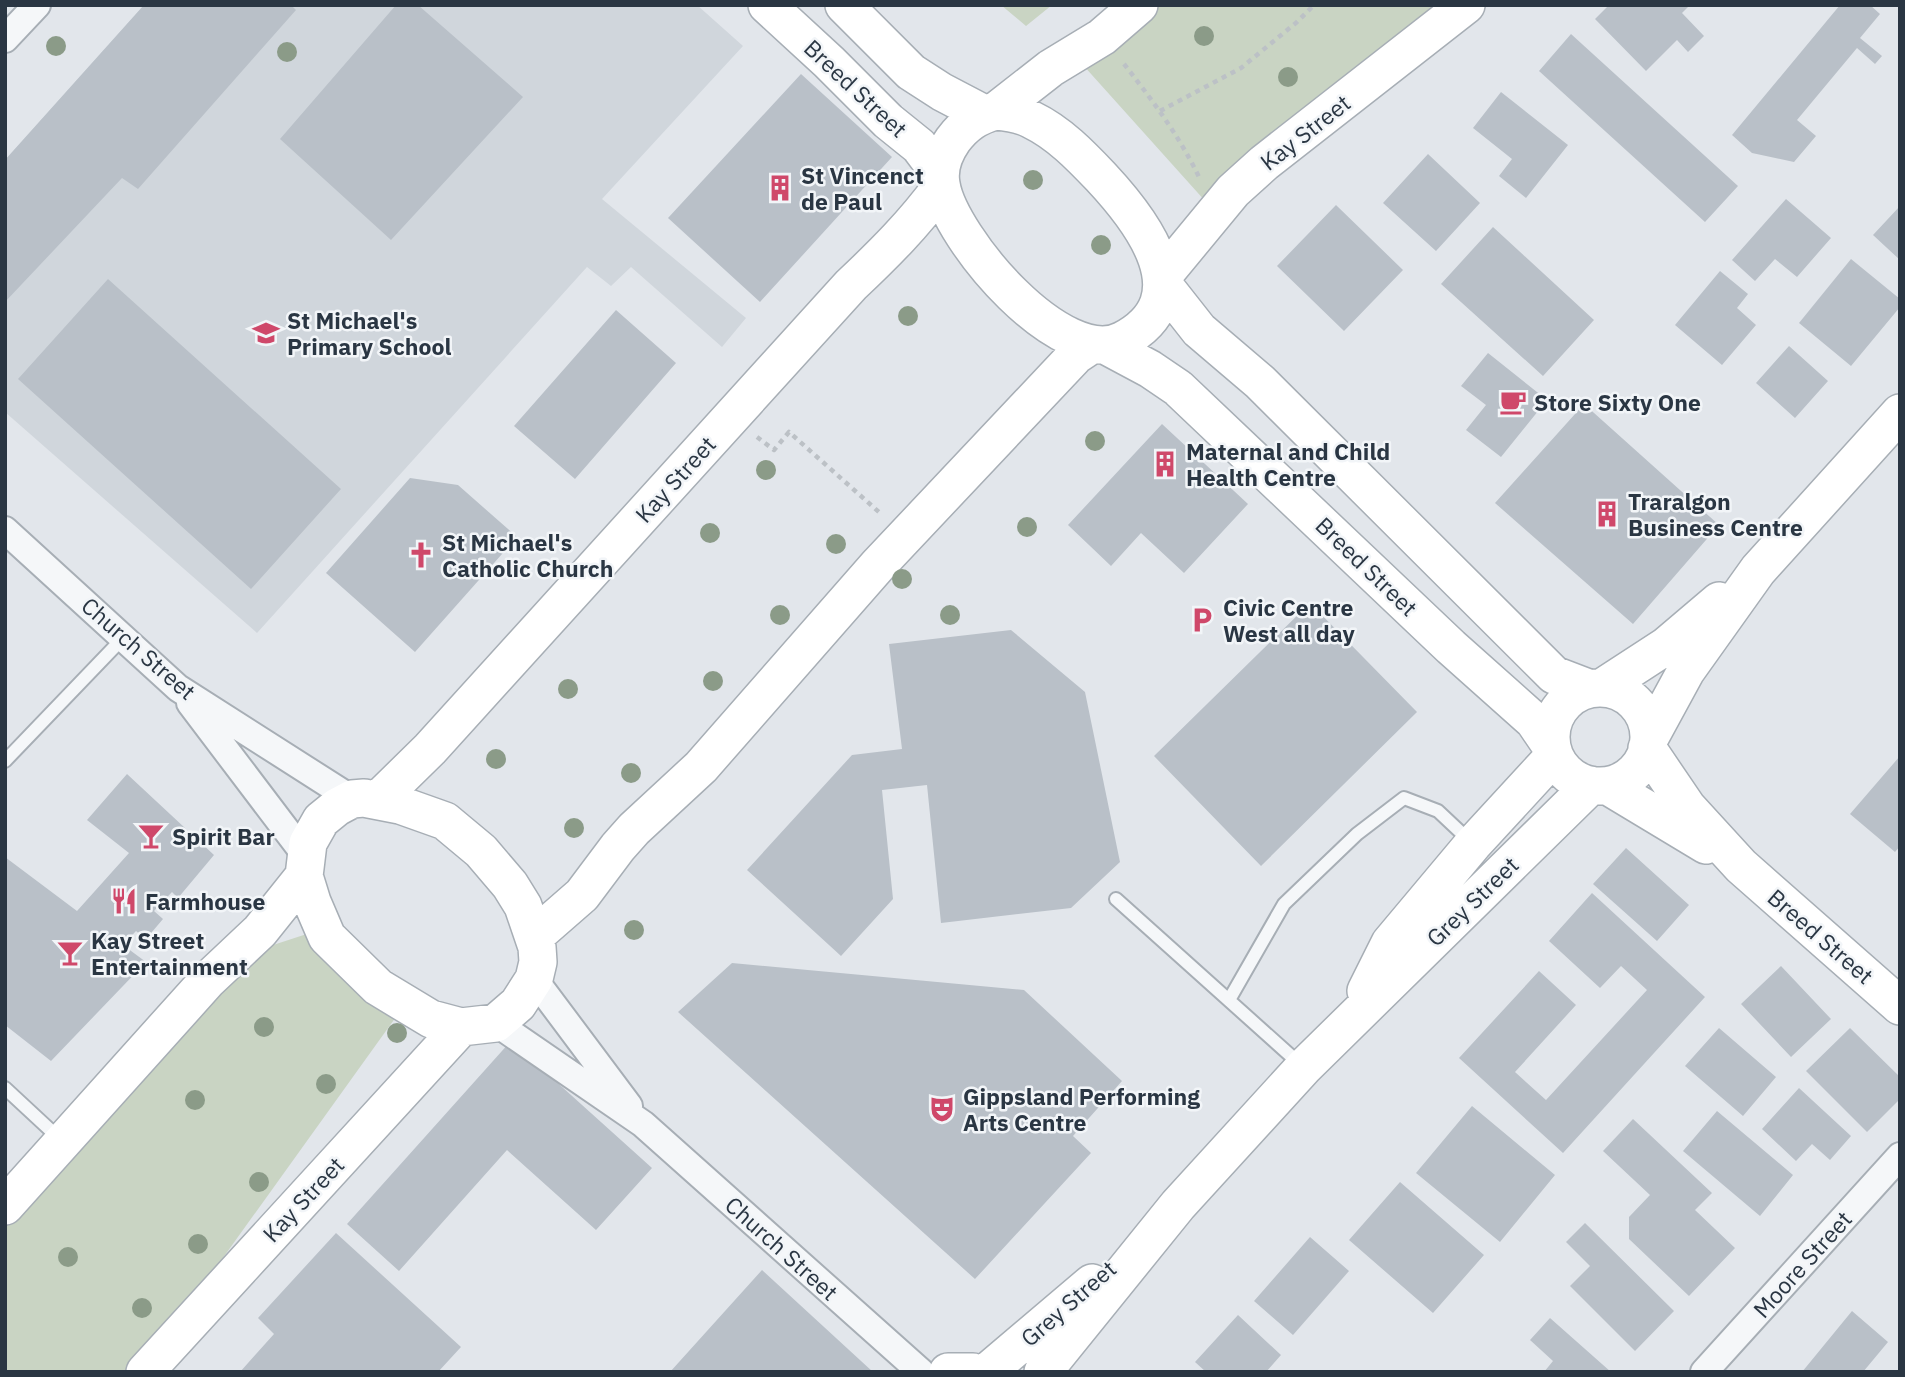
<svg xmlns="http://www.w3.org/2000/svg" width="1905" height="1377" font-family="'IBM Plex Sans',sans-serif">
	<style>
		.built { fill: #d0d6dc }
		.green { fill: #c9d4c3 }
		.building { fill: #b9c0c8 }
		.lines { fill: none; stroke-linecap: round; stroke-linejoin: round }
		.lane-casing { stroke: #a7aeb5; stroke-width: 16 }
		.street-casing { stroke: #a7aeb5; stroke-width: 30 }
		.secondary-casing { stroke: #a7aeb5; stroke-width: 40 }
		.path { stroke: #bcc1c6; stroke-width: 4.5; stroke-dasharray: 5 5; stroke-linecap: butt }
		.lane { stroke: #f5f7f9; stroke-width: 12 }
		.street { stroke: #f5f7f9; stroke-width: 26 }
		.secondary { stroke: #fff; stroke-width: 37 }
		.tree { fill: #8b9b88 }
		.labels { text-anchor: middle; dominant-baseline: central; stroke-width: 5; stroke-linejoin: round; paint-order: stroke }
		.street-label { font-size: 23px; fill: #2a3643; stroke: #f2f5f8 }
		.poi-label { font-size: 23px; font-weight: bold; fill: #2a3643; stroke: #f2f5f8; text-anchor: start }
	</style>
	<rect width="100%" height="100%" fill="#e2e6eb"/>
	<path class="built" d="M144 5H697L743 46 602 199 746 318 722 347 631 267 611 286 587 267 257 633 5 412V160Z"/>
	<path class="green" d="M1001 5H1052L1026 26Z
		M1139 5H1471L1215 212 1074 55Z
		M319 930 406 1003 141 1372H5V1206L230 959Z"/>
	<path class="building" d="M144 5H291L296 10 138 189 122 178 5 302V160Z
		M396 5H418L523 97 391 240 280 139Z
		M1609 5H1690L1682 13 1704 36 1688 52 1677 40 1646 71 1595 19Z
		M1840 5H1870L1880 14 1860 38 1882 56 1875 64 1857 48 1797 120 1816 136 1794 162 1752 153 1732 135Z
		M1571 34 1738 186 1705 222 1539 71Z
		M801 74 892 157 760 302 668 218Z
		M1501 92 1568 145 1526 198 1499 176 1512 159 1473 128Z
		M1428 154 1480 203 1436 251 1383 203Z
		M1786 199 1831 238 1797 277 1775 259 1755 281 1732 260Z
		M1336 205 1403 270 1344 331 1277 266Z
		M1900 206V260L1873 235Z
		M1493 227 1594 320 1543 376 1441 284Z
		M1851 259 1900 299V307L1851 366 1799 323Z
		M1720 271 1748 294 1737 308 1756 325 1722 365 1675 325Z
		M108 279 341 489 251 589 18 379Z
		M616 310 676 363 575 479 514 426Z
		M1789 346 1828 381 1795 418 1756 383Z
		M1488 353 1547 400 1501 457 1466 430 1486 405 1461 386Z
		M1584 404 1719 525 1633 624 1495 503Z
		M1162 424 1248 504 1184 573 1141 533 1111 566 1068 525Z
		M410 478 458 485 517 537 415 652 326 573Z
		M1310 603 1417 712 1261 866 1154 756Z
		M1011 630 1085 692 1120 862 1071 908 941 923 927 785 882 790 893 899 841 956 747 870 852 755 902 749 889 644Z
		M1900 756V846L1895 852 1850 814Z
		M127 774 214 855 178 898 172 892 154 911 163 919 146 939 136 931 123 945 146 962 51 1061 5 1025V857L77 911 129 853 87 820Z
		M1626 848 1689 905 1657 941 1593 884Z
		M1592 893 1705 997 1563 1153 1459 1058 1539 971 1576 1005 1515 1072 1546 1100 1647 990 1621 966 1600 988 1549 941Z
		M732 963 1024 990 1122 1081 1073 1136 1091 1153 975 1279 678 1012Z
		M1781 966 1831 1019 1791 1057 1741 1004Z
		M1719 1028 1776 1077 1743 1116 1685 1066Z
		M1850 1028 1900 1077V1099L1867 1132 1806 1071Z
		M511 1041 652 1168 596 1230 507 1150 399 1271 347 1224Z
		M1799 1088 1851 1136 1830 1160 1812 1144 1796 1161 1762 1129Z
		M1472 1106 1555 1175 1500 1242 1416 1173Z
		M1717 1111 1793 1175 1760 1216 1683 1151Z
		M1633 1119 1712 1193 1695 1210 1735 1248 1689 1296 1629 1239V1217L1650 1195 1603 1151Z
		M1400 1182 1484 1255 1433 1313 1349 1240Z
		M1585 1223 1674 1311 1635 1351 1570 1286 1590 1266 1566 1242Z
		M336 1233 461 1347 438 1372H240L274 1334 258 1318Z
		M1310 1237 1349 1271 1293 1335 1254 1301Z
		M762 1270 873 1372H670Z
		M1852 1311 1888 1342 1863 1372H1802Z
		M1238 1315 1281 1355 1266 1372H1206L1195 1362Z
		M1550 1318 1611 1372H1544L1553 1361 1530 1340Z"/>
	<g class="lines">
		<g class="lane-casing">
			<path id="lane" d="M5 761 124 637
				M1116 899 1301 1065
				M1229 1000 1284 904 1357 834 1404 798 1438 811 1471 842
				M5 1088 61 1140"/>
		</g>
		<g class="street-casing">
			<path id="street" d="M5 39 37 5
				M5 530 178 688 352 799
				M190 703 306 856
				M534 979 629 1106
				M496 1023 643 1124 921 1372
				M1704 1372 1900 1156"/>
		</g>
		<g class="secondary-casing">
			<path id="secondary" d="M767 5 829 62 888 121 919 146 940 174
				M844 5 911 72 942 92 984 114
				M996 111C1008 112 1021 114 1032 120 1059 133 1081 156 1101 177 1142 221 1202 298 1123 340 1063 372 949 238 941 184 938 167 944 153 953 140 965 124 977 116 996 111Z
				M996 111 1051 68 1102 37 1139 5
				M1162 277 1233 191 1264 163 1466 5
				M1162 283 1199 330 1260 382 1554 675 1588 688
				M1107 346 1150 369 1178 388 1451 647 1534 721 1551 746
				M1603 687 1666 646 1719 601
				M1551 737a49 49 0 1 1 98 0a49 49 0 1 1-98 0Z
				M1649 739 1686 671 1758 570 1900 413
				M1647 748 1687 807 1741 866 1900 1006
				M1608 786 1706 845
				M364 798 400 805 445 821 481 851 510 885 523 906 537 947 538 962 534 979 518 1004 496 1023 461 1027 431 1019 378 987 327 937 312 902 304 876 308 843 321 820 337 807 352 799Z
				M378 800 430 749 851 285C884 254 914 224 941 187
				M535 936 582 895 618 847 634 829 701 767 878 565 1076 355 1091 345
				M1366 991 1390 943 1473 844 1554 756
				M5 1206 208 980 260 931 304 876
				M145 1372 461 1027
				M948 1372H973
				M987 1372 1092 1283
				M1043 1372 1178 1205 1304 1067 1591 785"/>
		</g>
		<path class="path" d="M1124 64C1153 101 1180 137 1200 179
			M1160 111 1241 68 1297 22 1314 5
			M757 437 774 450 789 432 880 513"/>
		<use href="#lane" class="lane"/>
		<use href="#street" class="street"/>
		<use href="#secondary" class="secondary"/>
	</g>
	<g class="tree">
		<circle cx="1204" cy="36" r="10"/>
		<circle cx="56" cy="46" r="10"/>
		<circle cx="287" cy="52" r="10"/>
		<circle cx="1288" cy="77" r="10"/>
		<circle cx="1033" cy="180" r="10"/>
		<circle cx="1101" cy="245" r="10"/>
		<circle cx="908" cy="316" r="10"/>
		<circle cx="1095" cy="441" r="10"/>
		<circle cx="766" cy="470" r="10"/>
		<circle cx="1027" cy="527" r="10"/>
		<circle cx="710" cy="533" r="10"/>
		<circle cx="836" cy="544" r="10"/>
		<circle cx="902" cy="579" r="10"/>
		<circle cx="780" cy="615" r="10"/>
		<circle cx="950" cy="615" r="10"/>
		<circle cx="713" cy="681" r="10"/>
		<circle cx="568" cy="689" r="10"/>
		<circle cx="496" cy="759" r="10"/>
		<circle cx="631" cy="773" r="10"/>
		<circle cx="574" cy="828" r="10"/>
		<circle cx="634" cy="930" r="10"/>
		<circle cx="264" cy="1027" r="10"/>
		<circle cx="397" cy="1033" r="10"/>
		<circle cx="326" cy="1084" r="10"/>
		<circle cx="195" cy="1100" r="10"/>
		<circle cx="259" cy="1182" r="10"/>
		<circle cx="198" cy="1244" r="10"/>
		<circle cx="68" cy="1257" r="10"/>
		<circle cx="142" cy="1308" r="10"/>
	</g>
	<defs>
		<g id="building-bare" transform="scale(2.1)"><path d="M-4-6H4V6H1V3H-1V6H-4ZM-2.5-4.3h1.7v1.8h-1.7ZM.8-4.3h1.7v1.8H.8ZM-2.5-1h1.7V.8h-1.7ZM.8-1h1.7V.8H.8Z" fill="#cf486a" stroke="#f2f5f8" stroke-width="2.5" paint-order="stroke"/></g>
		<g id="school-bare" transform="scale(2.1)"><path d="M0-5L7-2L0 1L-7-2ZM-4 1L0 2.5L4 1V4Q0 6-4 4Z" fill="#cf486a" stroke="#f2f5f8" stroke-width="2.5" paint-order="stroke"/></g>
		<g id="cafe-bare" transform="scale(2.1)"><path d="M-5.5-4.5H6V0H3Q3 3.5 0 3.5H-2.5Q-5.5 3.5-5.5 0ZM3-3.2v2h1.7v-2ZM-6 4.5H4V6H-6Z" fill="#cf486a" stroke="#f2f5f8" stroke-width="2.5" paint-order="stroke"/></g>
		<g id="church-bare" transform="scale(2.1)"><path d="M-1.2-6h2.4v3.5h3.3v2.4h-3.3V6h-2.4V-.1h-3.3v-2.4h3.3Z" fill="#cf486a" stroke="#f2f5f8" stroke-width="2.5" paint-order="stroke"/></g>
		<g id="parking-bare" transform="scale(2.1)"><path d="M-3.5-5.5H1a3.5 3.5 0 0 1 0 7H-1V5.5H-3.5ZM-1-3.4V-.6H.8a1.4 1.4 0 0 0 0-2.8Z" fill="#cf486a" stroke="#f2f5f8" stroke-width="2.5" paint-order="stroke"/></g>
		<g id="bar-bare" transform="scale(2.1)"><path d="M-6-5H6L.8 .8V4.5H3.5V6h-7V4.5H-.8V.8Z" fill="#cf486a" stroke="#f2f5f8" stroke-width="2.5" paint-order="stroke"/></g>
		<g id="restaurant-bare" transform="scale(2.1)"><path d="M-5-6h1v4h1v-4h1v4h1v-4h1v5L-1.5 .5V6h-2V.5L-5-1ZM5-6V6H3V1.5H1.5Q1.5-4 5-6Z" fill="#cf486a" stroke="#f2f5f8" stroke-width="2.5" paint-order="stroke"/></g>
		<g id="theatre-bare" transform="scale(2.1)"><path d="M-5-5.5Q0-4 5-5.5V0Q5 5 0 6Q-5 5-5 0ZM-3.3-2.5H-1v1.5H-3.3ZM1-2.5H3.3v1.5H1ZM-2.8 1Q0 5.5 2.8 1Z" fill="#cf486a" stroke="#f2f5f8" stroke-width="2.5" paint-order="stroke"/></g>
	</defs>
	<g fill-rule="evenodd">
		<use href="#building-bare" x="780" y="188"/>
		<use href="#school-bare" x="266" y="333"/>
		<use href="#cafe-bare" x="1513" y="402"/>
		<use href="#building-bare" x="1165" y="464"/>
		<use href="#building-bare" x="1607" y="514"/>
		<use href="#church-bare" x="421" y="555"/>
		<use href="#parking-bare" x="1202" y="620"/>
		<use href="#bar-bare" x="151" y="836"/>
		<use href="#restaurant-bare" x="124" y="901"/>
		<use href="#bar-bare" x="70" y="953"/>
		<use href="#theatre-bare" x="942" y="1109"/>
	</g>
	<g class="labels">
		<g class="street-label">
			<text transform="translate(856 88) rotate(43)">Breed Street</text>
			<text transform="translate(1305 132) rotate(-38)">Kay Street</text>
			<text transform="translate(675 479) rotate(-48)">Kay Street</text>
			<text transform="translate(1367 566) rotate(44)">Breed Street</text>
			<text transform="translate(139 648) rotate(41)">Church Street</text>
			<text transform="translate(1472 901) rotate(-44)">Grey Street</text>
			<text transform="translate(1821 936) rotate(41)">Breed Street</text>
			<text transform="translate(303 1199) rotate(-47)">Kay Street</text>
			<text transform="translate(782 1248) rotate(42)">Church Street</text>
			<text transform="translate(1802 1264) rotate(-48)">Moore Street</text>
			<text transform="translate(1068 1303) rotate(-41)">Grey Street</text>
		</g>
		<g class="poi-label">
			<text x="801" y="175">St Vincenct<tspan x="801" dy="26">de Paul</tspan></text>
			<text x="287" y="320">St Michael's<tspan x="287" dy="26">Primary School</tspan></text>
			<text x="1534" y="402">Store Sixty One</text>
			<text x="1186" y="451">Maternal and Child<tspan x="1186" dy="26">Health Centre</tspan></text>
			<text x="1628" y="501">Traralgon<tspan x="1628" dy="26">Business Centre</tspan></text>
			<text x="442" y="542">St Michael's<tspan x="442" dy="26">Catholic Church</tspan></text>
			<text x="1223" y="607">Civic Centre<tspan x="1223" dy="26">West all day</tspan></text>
			<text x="172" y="836">Spirit Bar</text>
			<text x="145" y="901">Farmhouse</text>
			<text x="91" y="940">Kay Street<tspan x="91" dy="26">Entertainment</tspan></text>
			<text x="963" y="1096">Gippsland Performing<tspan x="963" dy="26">Arts Centre</tspan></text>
		</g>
	</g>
	<rect width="1905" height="1377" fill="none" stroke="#2a3643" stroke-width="14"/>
</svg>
